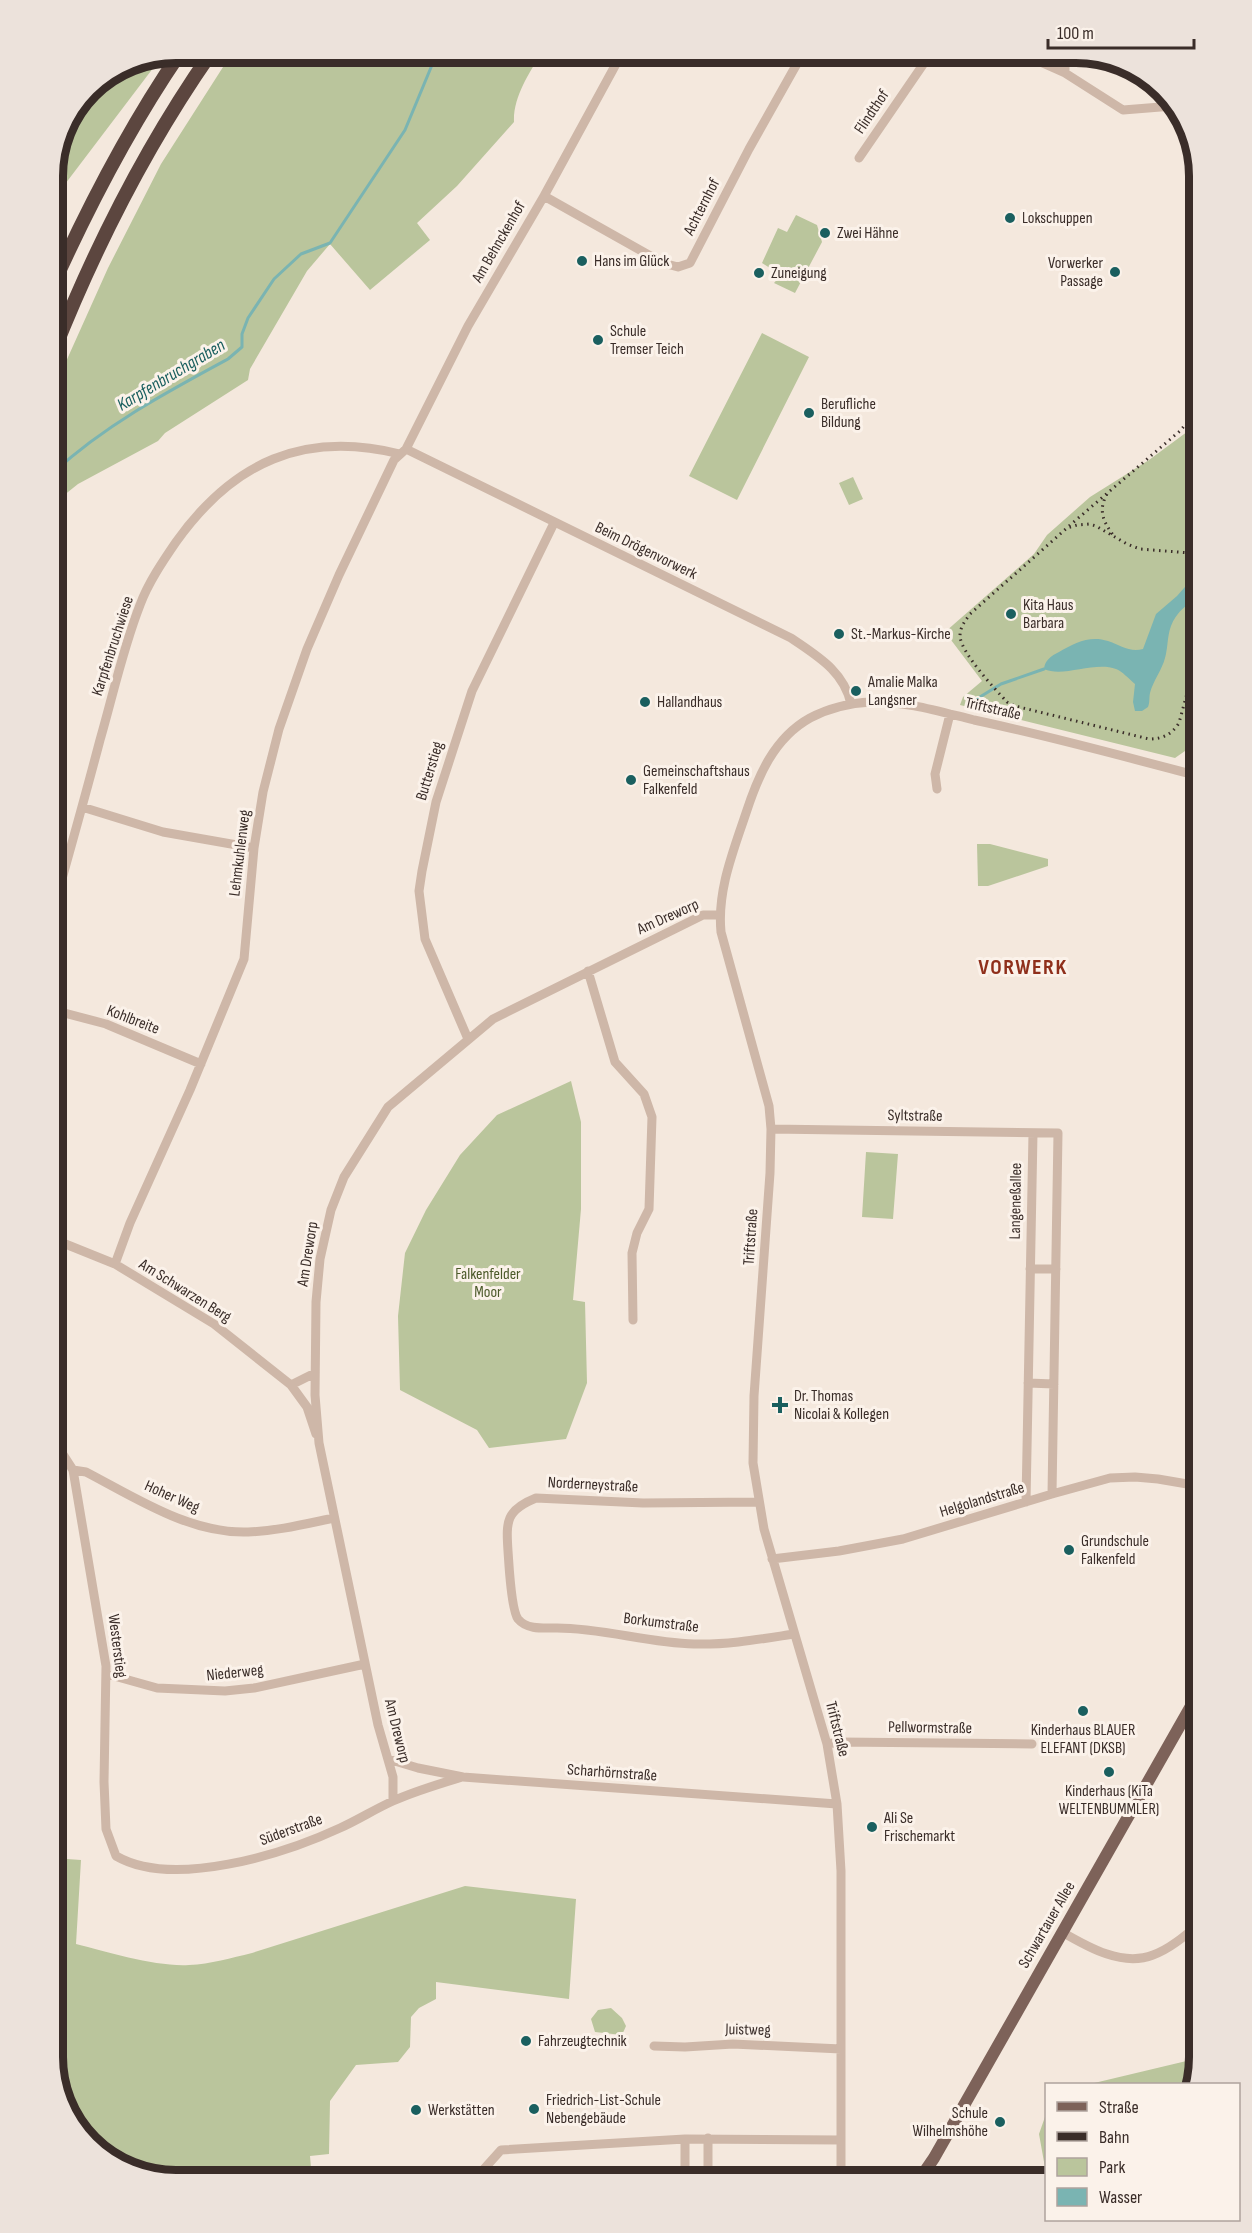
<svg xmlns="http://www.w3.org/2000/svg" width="1252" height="2233" font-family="'Sofia Sans Condensed',sans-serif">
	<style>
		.green { fill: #bac59c }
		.water { fill: #7ab4b2 }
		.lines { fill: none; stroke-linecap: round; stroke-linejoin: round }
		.stream { stroke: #7ab4b2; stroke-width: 3 }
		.minor { stroke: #ceb7a8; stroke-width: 9 }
		.major { stroke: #7d6259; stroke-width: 12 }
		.highway { stroke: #5c463f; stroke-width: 14 }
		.rail { stroke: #3a2d29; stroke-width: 3; stroke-dasharray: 1.5 4.5; stroke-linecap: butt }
		.poi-dot { fill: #1a5f5f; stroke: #fbf2ea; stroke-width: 2 }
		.labels { text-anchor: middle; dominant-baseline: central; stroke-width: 6; stroke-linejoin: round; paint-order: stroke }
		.street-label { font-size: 16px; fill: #3a2d29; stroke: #fbf2ea }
		.poi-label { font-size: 16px; fill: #3a2d29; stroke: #fbf2ea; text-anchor: start }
		.park-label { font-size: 16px; fill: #4c5a2a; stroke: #fbf2ea }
		.water-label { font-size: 18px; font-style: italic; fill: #1a5f5f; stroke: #fbf2ea }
		.district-label { font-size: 22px; font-weight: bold; letter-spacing: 1.5px; fill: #8f2f1b; stroke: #fbf2ea }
		.rim { fill: none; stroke: #3a2d29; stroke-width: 8 }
	</style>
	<rect width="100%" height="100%" fill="#f4e8dd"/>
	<path class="green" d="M232 53H541C529 74 513 97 514 122L457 186 417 223 430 240 370 290 330 244 307 271 250 369 248 380 165 433 158 441 78 484 53 504V397L60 375 108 268 161 164Z
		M163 55 53 200V168L62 128 89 88 129 62Z
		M796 215 817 225 822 242 795 293 774 283 781 275 762 263 778 228 787 232Z
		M762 333 809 357 737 500 689 476Z
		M1199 423V700L1185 751 1175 758 960 705 963 697 982 681 945 632 1034 554 1047 535 1090 497 1149 460Z
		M853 477 863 499 849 505 839 483Z
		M53 520 67 524 53 576Z
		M977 844H990L1048 859V866L988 886H978Z
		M571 1081 581 1122V1209L573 1300 585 1302 587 1383 566 1439 489 1448 477 1430 400 1390 398 1316 405 1253 426 1210 460 1155 497 1115Z
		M866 1152 898 1154 893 1219 862 1217Z
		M53 1858 81 1860 76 1944C108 1952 156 1967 189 1965 211 1964 231 1958 252 1953L465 1886 576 1899 569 1999 436 1982V1999L419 2008 411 2017 410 2047 398 2062 356 2065 330 2101 329 2154 310 2156 312 2180H168L107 2160 62 2105 53 2057Z
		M611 2008 622 2018 626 2026 622 2035 595 2032 591 2019 598 2010Z
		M1199 2058 1191 2084H1090Z
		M1046 2114V2173L1039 2134Z"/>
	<path class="water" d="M1199 571C1200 609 1182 599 1171 626 1167 637 1168 648 1165 658 1162 670 1153 681 1150 693 1149 698 1150 702 1148 707L1142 711H1135L1133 702 1135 684C1129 679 1122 671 1116 669 1094 661 1063 678 1044 669 1045 660 1051 656 1059 652 1074 643 1090 635 1108 641 1120 645 1130 653 1143 649L1156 614 1177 596Z"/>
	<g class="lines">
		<path class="stream" d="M54 472C105 425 167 392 228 359L242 347V334L248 318 274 279 301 254 330 243 405 130 437 53
			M975 700 1001 684 1044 669"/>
		<path class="minor" d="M1020 53 1065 73
			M1065 53V73L1123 110 1173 106
			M859 158 931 53
			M544 196 663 263 678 267 690 263 749 149 803 53
			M406 449 791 638C817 656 844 671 851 704
			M1193 774 1199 750
			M937 789 935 774 950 714
			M82 807 163 832 254 848
			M53 911C69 854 85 797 100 740 113 695 123 648 140 605 148 583 163 561 176 542 233 462 304 430 400 454
			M588 971 615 1062 644 1094 652 1117 649 1209 637 1233 632 1253 633 1320
			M53 1010 106 1024 201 1064
			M468 1039 425 939 419 891 422 871 436 802 472 691 554 523
			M771 1129 1058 1133 1052 1494
			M53 1239 115 1264 214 1324 291 1385 307 1407 316 1434
			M115 1264 130 1223 190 1090 244 959 254 848 263 792 279 729 307 649 339 575 394 460 406 449 468 326 544 196 622 53
			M1030 1269H1056
			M1028 1383 1054 1384
			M291 1385 315 1373
			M53 1439 73 1470 106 1666 104 1782 106 1829 116 1856C173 1889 284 1854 340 1828 358 1820 375 1809 393 1801 415 1791 439 1784 462 1777
			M73 1470 86 1472C136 1498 190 1534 248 1532 277 1531 305 1524 334 1518
			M758 1502 643 1503 536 1498C506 1510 506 1521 508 1551 509 1564 511 1610 518 1619 527 1630 544 1628 557 1628 603 1628 648 1643 694 1644 728 1645 761 1639 794 1634
			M1026 1502 1033 1133
			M772 1559 839 1551 903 1539 1052 1494 1110 1478 1135 1477 1158 1479 1199 1486
			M107 1674 157 1688 225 1691 254 1688 365 1664
			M827 1744 840 1742 1032 1744
			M388 1759 418 1768 463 1777 837 1804
			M393 1800V1777L378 1725 319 1443 315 1395 316 1302 320 1259 331 1210 344 1177 388 1107 493 1019 703 915H720
			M1062 1932C1088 1947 1122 1967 1153 1955 1170 1949 1186 1935 1199 1924
			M654 2046 685 2047 733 2044 841 2049
			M474 2180 501 2150 685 2139 841 2140
			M685 2180V2139
			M708 2180V2138
			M841 2180V1871L837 1804 827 1744 764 1529 753 1463 754 1396 770 1173 771 1129 769 1106 721 932C717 891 733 852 746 813 758 776 774 738 810 718 829 708 850 703 871 702 906 701 941 712 974 720 1050 736 1125 757 1199 776"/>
		<path class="major" d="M919 2180 934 2158 1199 1692"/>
		<path class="highway" d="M53 285C89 205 130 126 180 53
			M53 353C95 247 146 146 211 53"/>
		<path class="rail" d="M1107 494C1098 510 1103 521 1113 535
			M1069 526 1181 430 1199 406
			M1199 649 1179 723C1172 734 1163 739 1149 739L1015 706 1007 702C995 689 961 653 960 636 960 627 965 621 970 614L1067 528 1077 525 1089 524 1096 526 1127 544 1140 549 1190 553 1199 555
			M1193 657 1199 633"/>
	</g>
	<g class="poi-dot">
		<circle cx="1010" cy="218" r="6"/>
		<circle cx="825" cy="233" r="6"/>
		<circle cx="582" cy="261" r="6"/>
		<circle cx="1115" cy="272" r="6"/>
		<circle cx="759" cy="273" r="6"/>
		<circle cx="598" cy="340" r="6"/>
		<circle cx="809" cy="413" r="6"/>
		<circle cx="1011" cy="614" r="6"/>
		<circle cx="839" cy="634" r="6"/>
		<circle cx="856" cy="691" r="6"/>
		<circle cx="645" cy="702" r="6"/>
		<circle cx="631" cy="780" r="6"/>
		<path d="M777 1396h6v6h6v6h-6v6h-6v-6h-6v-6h6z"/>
		<circle cx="1069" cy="1550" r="6"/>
		<circle cx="1083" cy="1711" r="6"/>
		<circle cx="1109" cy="1772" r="6"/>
		<circle cx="872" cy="1827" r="6"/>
		<circle cx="526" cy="2041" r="6"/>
		<circle cx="534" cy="2109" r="6"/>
		<circle cx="416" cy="2110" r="6"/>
		<circle cx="1000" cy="2122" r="6"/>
	</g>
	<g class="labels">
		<g class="street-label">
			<text transform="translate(872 112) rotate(-56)">Flindthof</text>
			<text transform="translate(702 207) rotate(-63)">Achternhof</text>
			<text transform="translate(499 242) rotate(-60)">Am Behnckenhof</text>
			<text transform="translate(646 551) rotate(26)">Beim Drögenvorwerk</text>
			<text transform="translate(113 646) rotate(-72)">Karpfenbruchwiese</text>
			<text transform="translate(993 709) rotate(13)">Triftstraße</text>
			<text transform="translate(430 771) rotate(-73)">Butterstieg</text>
			<text transform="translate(240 853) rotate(-83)">Lehmkuhlenweg</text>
			<text transform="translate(668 917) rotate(-24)">Am Dreworp</text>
			<text transform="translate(133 1020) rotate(21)">Kohlbreite</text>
			<text transform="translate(915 1116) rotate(1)">Syltstraße</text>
			<text transform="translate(1016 1201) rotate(-89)">Langeneßallee</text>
			<text transform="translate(751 1237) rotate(-86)">Triftstraße</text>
			<text transform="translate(308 1254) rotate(-81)">Am Dreworp</text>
			<text transform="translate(185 1291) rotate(32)">Am Schwarzen Berg</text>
			<text transform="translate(593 1485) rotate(3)">Norderneystraße</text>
			<text transform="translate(172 1497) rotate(24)">Hoher Weg</text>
			<text transform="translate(982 1500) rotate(-17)">Helgolandstraße</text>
			<text transform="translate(661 1623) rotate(7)">Borkumstraße</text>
			<text transform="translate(117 1646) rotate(83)">Westerstieg</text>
			<text transform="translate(235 1673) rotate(-6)">Niederweg</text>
			<text transform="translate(930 1728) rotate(1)">Pellwormstraße</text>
			<text transform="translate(837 1729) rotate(76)">Triftstraße</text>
			<text transform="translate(397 1731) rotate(76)">Am Dreworp</text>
			<text transform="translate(612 1773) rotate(4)">Scharhörnstraße</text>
			<text transform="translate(291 1830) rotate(-20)">Süderstraße</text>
			<text transform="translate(1047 1925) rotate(-60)">Schwartauer Allee</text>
			<text transform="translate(748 2030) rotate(1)">Juistweg</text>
		</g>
		<g class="poi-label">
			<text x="1022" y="218">Lokschuppen</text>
			<text x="837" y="233">Zwei Hähne</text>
			<text x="594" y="261">Hans im Glück</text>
			<text x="1103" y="263" text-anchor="end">Vorwerker<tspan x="1103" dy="18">Passage</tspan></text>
			<text x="771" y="273">Zuneigung</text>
			<text x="610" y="331">Schule<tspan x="610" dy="18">Tremser Teich</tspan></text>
			<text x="821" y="404">Berufliche<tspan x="821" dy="18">Bildung</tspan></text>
			<text x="1023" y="605">Kita Haus<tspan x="1023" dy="18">Barbara</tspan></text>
			<text x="851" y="634">St.-Markus-Kirche</text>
			<text x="868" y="682">Amalie Malka<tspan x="868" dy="18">Langsner</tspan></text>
			<text x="657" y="702">Hallandhaus</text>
			<text x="643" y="771">Gemeinschaftshaus<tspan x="643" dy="18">Falkenfeld</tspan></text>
			<text x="794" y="1396">Dr. Thomas<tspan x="794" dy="18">Nicolai &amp; Kollegen</tspan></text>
			<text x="1081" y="1541">Grundschule<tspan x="1081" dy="18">Falkenfeld</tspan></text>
			<text x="1083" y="1730" text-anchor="middle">Kinderhaus BLAUER<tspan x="1083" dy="18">ELEFANT (DKSB)</tspan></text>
			<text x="1109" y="1791" text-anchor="middle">Kinderhaus (KiTa<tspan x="1109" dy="18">WELTENBUMMLER)</tspan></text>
			<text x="884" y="1818">Ali Se<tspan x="884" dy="18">Frischemarkt</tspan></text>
			<text x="538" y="2041">Fahrzeugtechnik</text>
			<text x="546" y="2100">Friedrich-List-Schule<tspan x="546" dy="18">Nebengebäude</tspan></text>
			<text x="428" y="2110">Werkstätten</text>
			<text x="988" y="2113" text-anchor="end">Schule<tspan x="988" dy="18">Wilhelmshöhe</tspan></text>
		</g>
		<g class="park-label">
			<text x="488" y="1274">Falkenfelder<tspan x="488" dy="18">Moor</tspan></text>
		</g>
		<g class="water-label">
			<text transform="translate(171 375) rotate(-31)">Karpfenbruchgraben</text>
		</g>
		<g class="district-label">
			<text x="1023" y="967">VORWERK</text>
		</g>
	</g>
	<path d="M0 0H1252V2233H0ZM176 63H1076A113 113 0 0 1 1189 176V2057A113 113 0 0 1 1076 2170H176A113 113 0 0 1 63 2057V176A113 113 0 0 1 176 63Z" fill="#ece2db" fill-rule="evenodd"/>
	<path class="rim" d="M176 63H1076A113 113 0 0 1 1189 176V2057A113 113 0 0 1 1076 2170H176A113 113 0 0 1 63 2057V176A113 113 0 0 1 176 63Z"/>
	<rect x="1045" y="2083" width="195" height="138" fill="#fbf2ea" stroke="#aea39d" stroke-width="1.5"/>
	<rect x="1057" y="2102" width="30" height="9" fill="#7d6259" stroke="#aea39d" stroke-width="1.5"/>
	<text x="1099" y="2113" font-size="18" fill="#3a2d29">Straße</text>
	<rect x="1057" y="2132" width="30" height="9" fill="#3a2d29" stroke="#aea39d" stroke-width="1.5"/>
	<text x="1099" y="2143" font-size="18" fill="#3a2d29">Bahn</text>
	<rect x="1057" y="2158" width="30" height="18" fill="#bac59c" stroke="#aea39d" stroke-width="1.5"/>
	<text x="1099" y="2173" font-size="18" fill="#3a2d29">Park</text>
	<rect x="1057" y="2188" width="30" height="18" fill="#7ab4b2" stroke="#aea39d" stroke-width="1.5"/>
	<text x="1099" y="2203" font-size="18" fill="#3a2d29">Wasser</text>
	<path d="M1048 39v9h146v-9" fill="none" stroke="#3a2d29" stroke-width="3"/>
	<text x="1057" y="39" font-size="18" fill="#3a2d29" stroke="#fbf2ea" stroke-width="4.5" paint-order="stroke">100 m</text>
</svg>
